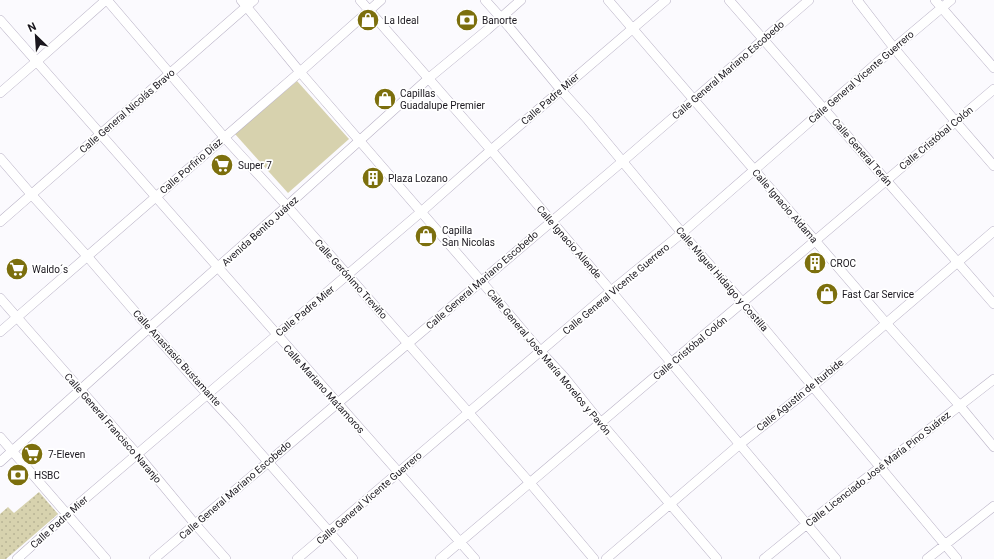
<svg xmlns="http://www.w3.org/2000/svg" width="994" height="559" font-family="Roboto,sans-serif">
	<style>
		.grass { fill: url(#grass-dots) }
		.green { fill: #d7d2ae }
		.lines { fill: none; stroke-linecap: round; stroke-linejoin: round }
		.minor-casing { stroke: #b9b2c6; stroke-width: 10 }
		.minor { stroke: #fff; stroke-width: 9 }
		.labels { text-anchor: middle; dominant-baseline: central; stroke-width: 3.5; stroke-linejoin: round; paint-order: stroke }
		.poi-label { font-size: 10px; fill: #1a171e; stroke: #fff; text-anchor: start }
		.street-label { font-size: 10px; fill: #1a171e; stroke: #fff }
	</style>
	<defs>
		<pattern id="grass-dots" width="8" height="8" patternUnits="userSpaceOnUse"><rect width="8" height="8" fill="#d7d2ae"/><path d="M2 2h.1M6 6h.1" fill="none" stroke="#b8b495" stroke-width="1.8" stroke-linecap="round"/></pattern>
	</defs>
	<rect width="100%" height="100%" fill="#fbfafe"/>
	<path class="grass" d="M39 492 58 514 6 559H0V514L8 507 14 513Z"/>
	<path class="green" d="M297 81 349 139 288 193 235 134Z"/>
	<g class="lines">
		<g class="minor-casing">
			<path id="minor" d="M107 0 224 137 287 206 469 413 530 483 594 559
				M241 0 300 72 481 281 541 352 565 378 601 423 717 559
				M360 0 491 150 611 291 836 559
				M485 0 509 27 561 90 588 120 682 233 743 303 957 559
				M608 0 886 323 960 406 994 447
				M729 0 994 304
				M857 0 894 48 955 121 994 166
				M935 0 994 68
				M0 20 475 559
				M0 93 37 61 106 0
				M0 158 31 194 87 256 149 328 207 394 234 423 353 559
				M0 222 254 0
				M0 298 137 454 195 524 226 559
				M0 332 300 72 381 0
				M0 437 106 559
				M0 462 149 328 287 206 429 78 487 30 521 0
				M17 559 67 514 421 212 491 150 666 0
				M154 559 623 161 809 0
				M297 559 611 291 682 233 894 48 951 0
				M440 559 994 89
				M606 559 740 444 813 386 994 231
				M764 559 807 524 994 379
				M927 559 994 506"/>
		</g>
		<use href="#minor" class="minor"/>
	</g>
	<defs>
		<g id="shop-disc" transform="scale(1.15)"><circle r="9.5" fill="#7c6f0d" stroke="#fff"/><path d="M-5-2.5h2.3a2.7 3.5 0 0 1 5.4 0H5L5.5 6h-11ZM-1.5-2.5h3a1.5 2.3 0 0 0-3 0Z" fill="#fff"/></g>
		<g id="bank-disc" transform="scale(1.15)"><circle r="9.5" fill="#7c6f0d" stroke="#fff"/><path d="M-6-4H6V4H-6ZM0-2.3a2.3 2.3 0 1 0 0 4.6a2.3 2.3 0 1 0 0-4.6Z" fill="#fff"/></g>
		<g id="supermarket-disc" transform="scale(1.15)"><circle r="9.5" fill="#7c6f0d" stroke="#fff"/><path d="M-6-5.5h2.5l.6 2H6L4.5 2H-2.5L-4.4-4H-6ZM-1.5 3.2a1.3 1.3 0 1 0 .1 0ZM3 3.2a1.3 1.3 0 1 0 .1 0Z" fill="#fff"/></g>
		<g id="building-disc" transform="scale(1.15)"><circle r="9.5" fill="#7c6f0d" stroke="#fff"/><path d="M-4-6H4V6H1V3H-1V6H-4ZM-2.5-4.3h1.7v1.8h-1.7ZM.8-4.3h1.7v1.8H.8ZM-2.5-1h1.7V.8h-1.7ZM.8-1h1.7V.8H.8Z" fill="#fff"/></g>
	</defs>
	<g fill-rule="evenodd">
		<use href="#shop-disc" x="368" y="20"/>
		<use href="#bank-disc" x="467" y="20"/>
		<use href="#shop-disc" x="385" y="99"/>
		<use href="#supermarket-disc" x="222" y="165"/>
		<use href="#building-disc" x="373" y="178"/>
		<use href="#shop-disc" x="426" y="236"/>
		<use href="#building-disc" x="815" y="263"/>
		<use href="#supermarket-disc" x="17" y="269"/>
		<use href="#shop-disc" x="827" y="294"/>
		<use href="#supermarket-disc" x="32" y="454"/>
		<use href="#bank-disc" x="18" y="475"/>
	</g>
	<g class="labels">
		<g class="poi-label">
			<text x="384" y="20">La Ideal</text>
			<text x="482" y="20">Banorte</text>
			<text x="400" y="93">Capillas<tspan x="400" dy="12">Guadalupe Premier</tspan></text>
			<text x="238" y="165">Super 7</text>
			<text x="388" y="178">Plaza Lozano</text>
			<text x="442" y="230">Capilla<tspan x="442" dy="12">San Nicolas</tspan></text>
			<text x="830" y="263">CROC</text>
			<text x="32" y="269">Waldo´s</text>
			<text x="842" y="294">Fast Car Service</text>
			<text x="48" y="454">7-Eleven</text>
			<text x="34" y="475">HSBC</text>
		</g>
		<g class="street-label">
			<text transform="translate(728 70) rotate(-41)">Calle General Mariano Escobedo</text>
			<text transform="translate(861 77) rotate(-41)">Calle General Vicente Guerrero</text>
			<text transform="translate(550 99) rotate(-41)">Calle Padre Mier</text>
			<text transform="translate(127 111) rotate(-41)">Calle General Nicolás Bravo</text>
			<text transform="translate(936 138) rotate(-40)">Calle Cristóbal Colón</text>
			<text transform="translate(862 152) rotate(49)">Calle General Terán</text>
			<text transform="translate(191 166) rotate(-41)">Calle Porfirio Díaz</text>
			<text transform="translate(785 206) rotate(49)">Calle Ignacio Aldama</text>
			<text transform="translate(260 231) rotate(-42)">Avenida Benito Juárez</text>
			<text transform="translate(569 242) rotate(49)">Calle Ignacio Allende</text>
			<text transform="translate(351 279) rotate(48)">Calle Gerónimo Treviño</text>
			<text transform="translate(722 279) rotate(49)">Calle Miguel Hidalgo y Costilla</text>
			<text transform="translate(482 280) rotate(-41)">Calle General Mariano Escobedo</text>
			<text transform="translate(616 289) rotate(-40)">Calle General Vicente Guerrero</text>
			<text transform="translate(305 311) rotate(-40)">Calle Padre Mier</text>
			<text transform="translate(690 348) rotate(-40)">Calle Cristóbal Colón</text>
			<text transform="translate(177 358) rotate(48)">Calle Anastasio Bustamante</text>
			<text transform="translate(549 362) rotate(50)">Calle General Jose María Morelos y Pavón</text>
			<text transform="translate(324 389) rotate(48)">Calle Mariano Matamoros</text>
			<text transform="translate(800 395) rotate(-39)">Calle Agustín de Iturbide</text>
			<text transform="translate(113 428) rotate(49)">Calle General Francisco Naranjo</text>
			<text transform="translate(878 469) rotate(-38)">Calle Licenciado José María Pino Suárez</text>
			<text transform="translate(235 490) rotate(-41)">Calle General Mariano Escobedo</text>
			<text transform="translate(369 498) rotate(-41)">Calle General Vicente Guerrero</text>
			<text transform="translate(59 522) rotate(-42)">Calle Padre Mier</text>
		</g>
	</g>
	<g transform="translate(36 36) rotate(335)" stroke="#ffffff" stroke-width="3" paint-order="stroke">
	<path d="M0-3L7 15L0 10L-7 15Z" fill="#1a171e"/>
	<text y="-6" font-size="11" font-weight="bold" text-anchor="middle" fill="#1a171e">N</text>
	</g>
</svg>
